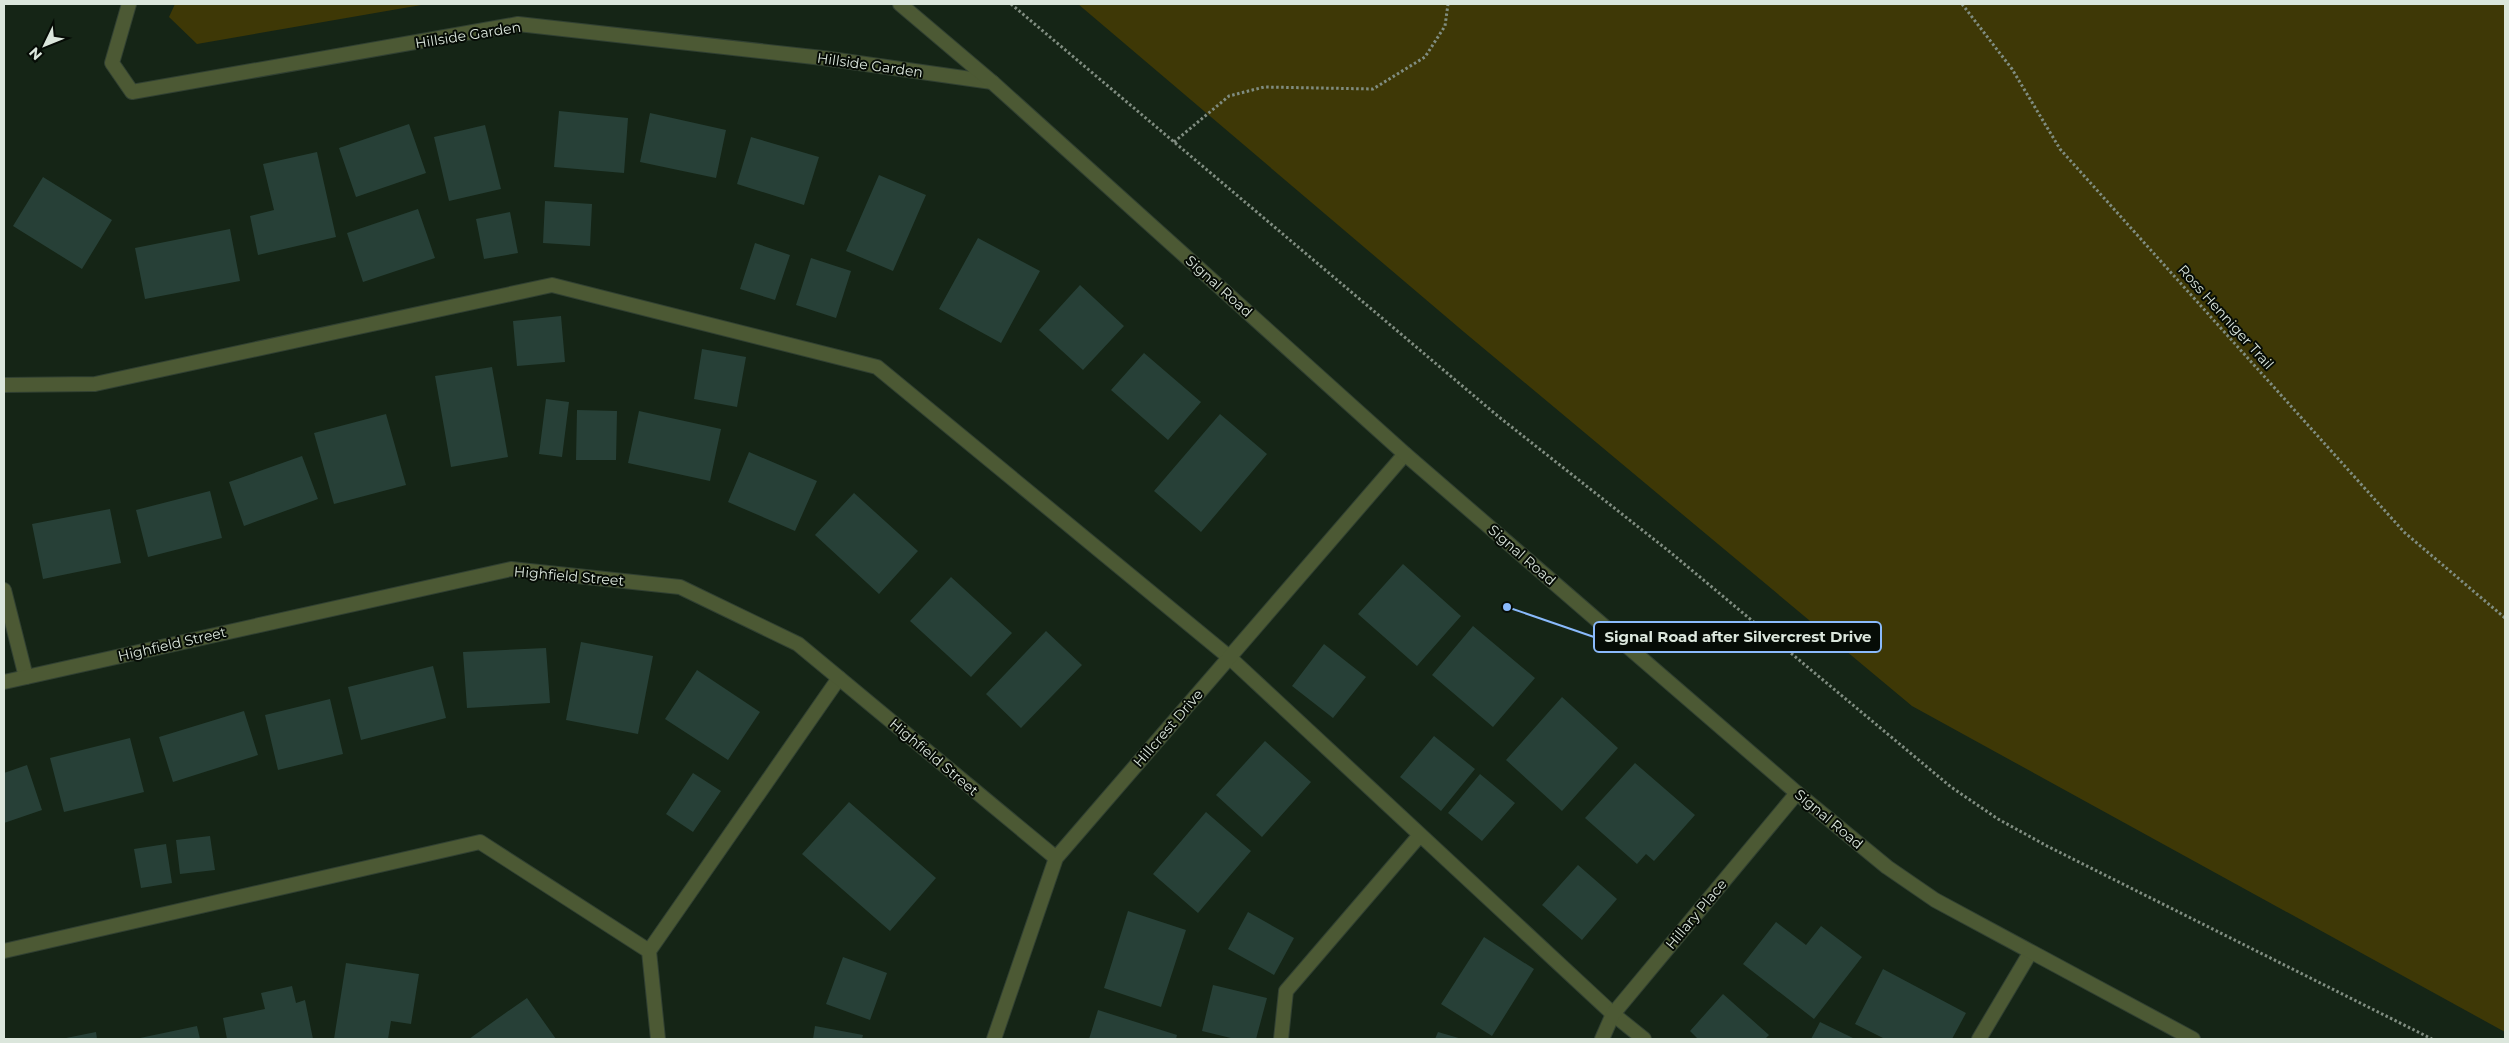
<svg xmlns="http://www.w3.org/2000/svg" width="2509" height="1043" font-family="Montserrat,sans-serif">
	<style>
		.green { fill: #3e3806 }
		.building { fill: #274037 }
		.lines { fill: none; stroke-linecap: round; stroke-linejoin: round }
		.service-casing { stroke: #314032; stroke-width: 16 }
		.minor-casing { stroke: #314032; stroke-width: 16 }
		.tertiary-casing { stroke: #314032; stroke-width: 16 }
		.path { stroke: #808d81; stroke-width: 3; stroke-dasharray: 2.5 2.5; stroke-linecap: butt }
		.service { stroke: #4c5934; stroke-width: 14 }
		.minor { stroke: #4c5934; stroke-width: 14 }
		.tertiary { stroke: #4c5934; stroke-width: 14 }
		.labels { text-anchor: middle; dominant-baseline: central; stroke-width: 4; stroke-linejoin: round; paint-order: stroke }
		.street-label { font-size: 14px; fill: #dbe6dc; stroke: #060c06 }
		.leader { fill: none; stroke: #8abafc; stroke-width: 2 }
		.callout-dot { fill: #8abafc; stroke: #060c06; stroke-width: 2 }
		.callout { fill: #060c06; stroke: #8abafc; stroke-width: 2 }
		.callout-label { font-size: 15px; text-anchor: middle; font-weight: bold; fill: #dbe6dc }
	</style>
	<rect width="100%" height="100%" fill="#152516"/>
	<path class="green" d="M175 4H427L197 44 169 17Z
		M1078 4H2505V1032L1912 706 1464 332Z"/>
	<path class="building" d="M559 111 628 118 624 173 554 167Z
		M650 113 726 130 716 178 640 162Z
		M409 124 426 173 356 197 339 148Z
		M485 125 501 189 449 201 434 137Z
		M751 137 819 157 804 205 737 184Z
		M317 152 336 237 258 255 250 216 274 210 263 164Z
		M879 175 926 195 893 271 846 251Z
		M43 177 112 220 82 269 13 226Z
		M545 201 592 204 590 246 543 243Z
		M418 209 435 258 363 282 347 233Z
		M510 212 518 253 484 259 476 219Z
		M230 229 240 281 145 299 135 248Z
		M978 238 1040 271 1001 343 939 309Z
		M755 243 790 255 775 300 740 289Z
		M811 258 851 271 836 318 796 305Z
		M1080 285 1124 326 1083 370 1039 330Z
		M561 316 565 362 517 366 513 321Z
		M702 349 746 357 737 407 694 399Z
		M1144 353 1201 402 1168 440 1111 390Z
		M492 367 508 457 451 467 435 376Z
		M546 399 569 402 562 457 539 454Z
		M577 410 617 411 616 460H576Z
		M639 411 721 429 710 481 628 463Z
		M386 414 406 485 334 504 314 433Z
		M1220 414 1267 454 1201 532 1154 491Z
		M749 452 817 481 795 531 728 502Z
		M302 456 318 499 244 526 229 482Z
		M210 491 222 538 148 557 136 510Z
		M854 493 918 551 879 594 815 535Z
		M110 509 121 563 43 579 32 524Z
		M1403 564 1461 616 1417 666 1358 614Z
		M951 577 1012 633 971 677 910 621Z
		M1473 626 1535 678 1493 727 1432 675Z
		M1046 631 1082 665 1021 728 986 694Z
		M581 642 653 656 638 734 566 720Z
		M1324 644 1366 677 1333 718 1292 686Z
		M546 648 550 703 467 708 463 652Z
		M433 666 446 718 361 740 348 687Z
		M697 670 760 712 728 760 665 719Z
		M1562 697 1618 748 1562 811 1506 760Z
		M330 699 343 754 278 770 265 715Z
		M244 711 258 755 173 782 159 737Z
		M1434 736 1475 769 1441 811 1400 777Z
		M130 738 144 792 64 812 50 758Z
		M1265 741 1311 782 1262 837 1216 795Z
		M1635 763 1695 815 1654 861 1646 854 1637 864 1585 818Z
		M27 765 42 810 4 823V773Z
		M693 773 721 791 693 832 666 814Z
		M1480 774 1515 803 1482 841 1448 813Z
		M849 802 936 878 890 931 802 854Z
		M1206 812 1251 851 1198 913 1153 874Z
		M210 836 215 870 180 874 176 840Z
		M166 844 172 883 141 888 134 849Z
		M1578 865 1617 899 1582 940 1542 905Z
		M1128 911 1186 930 1161 1007 1104 988Z
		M1248 912 1294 938 1274 975 1228 949Z
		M1776 922 1806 945 1821 926 1862 957 1814 1019 1743 964Z
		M1484 937 1534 969 1492 1036 1441 1004Z
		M843 957 887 973 870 1020 826 1004Z
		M346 963 419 974 411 1024 391 1021 388 1039H334Z
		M1883 969 1966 1013 1952 1039H1885L1855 1024Z
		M1213 985 1267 998 1256 1039H1235L1202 1031Z
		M292 986 296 1003 305 1000 313 1039H227L223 1018 265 1009 261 993Z
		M1723 994 1769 1035 1765 1039H1698L1690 1031Z
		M527 998 556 1039H469L504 1014Z
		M1098 1010 1177 1035 1176 1039H1089Z
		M1820 1022 1855 1039H1811Z
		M197 1026 200 1039H140V1038Z
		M815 1026 863 1035 862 1039H813Z
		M96 1032 97 1039H66V1038Z
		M1438 1032 1462 1039H1435Z"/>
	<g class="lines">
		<g class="service-casing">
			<path id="service" d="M4 385 95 384 552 285 877 367 1229 657 1613 1014 1644 1039
				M4 590 26 677
				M4 951 480 842 649 951
				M658 1039 649 951 839 678
				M1281 1039 1286 991 1420 835
				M1979 1039 2030 953"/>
		</g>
		<g class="minor-casing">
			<path id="minor" d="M129 4 112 63 132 92 518 24 823 58 992 82
				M4 682 511 569 680 587 798 644 1056 858
				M994 1039 1056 858 1405 454
				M1602 1039 1613 1014 1797 793"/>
		</g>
		<g class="tertiary-casing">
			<path id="tertiary" d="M900 4 992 82 1405 454 1797 793 1887 867 1935 900 2193 1039"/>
		</g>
		<path class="path" d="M1011 4 1499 417 1670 552 1951 787 1998 819 2047 846 2432 1039
			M1962 4 2012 69 2060 149 2404 532 2505 618
			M1174 142 1229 96 1264 87 1373 89 1425 57 1445 26 1448 4"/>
		<use href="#service" class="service"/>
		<use href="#minor" class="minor"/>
		<use href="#tertiary" class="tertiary"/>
	</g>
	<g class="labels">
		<g class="street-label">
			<text transform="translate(468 35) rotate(-9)">Hillside Garden</text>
			<text transform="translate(870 65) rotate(8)">Hillside Garden</text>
			<text transform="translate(1219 286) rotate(42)">Signal Road</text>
			<text transform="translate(2226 317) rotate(48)">Ross Henniger Trail</text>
			<text transform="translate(1522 555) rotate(41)">Signal Road</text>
			<text transform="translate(569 576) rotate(5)">Highfield Street</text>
			<text transform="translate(172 644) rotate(-13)">Highfield Street</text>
			<text transform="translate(1168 728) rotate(-49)">Hillcrest Drive</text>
			<text transform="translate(934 757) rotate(40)">Highfield Street</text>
			<text transform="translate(1829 819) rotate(40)">Signal Road</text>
			<text transform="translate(1696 914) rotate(-50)">Hillary Place</text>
		</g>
	</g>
	<path class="leader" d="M1507 607L1594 637"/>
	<circle class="callout-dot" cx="1507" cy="607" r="5"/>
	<rect class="callout" x="1594" y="622" width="287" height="30" rx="5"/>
	<g class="callout-label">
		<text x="1738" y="642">Signal Road after Silvercrest Drive</text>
	</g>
	<rect width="2509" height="1043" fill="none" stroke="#dbe6dc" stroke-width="10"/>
	<g transform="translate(45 45) rotate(227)" stroke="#060c06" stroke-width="4" paint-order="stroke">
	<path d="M0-4L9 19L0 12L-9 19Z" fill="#dbe6dc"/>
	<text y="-8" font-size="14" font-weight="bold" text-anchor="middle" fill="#dbe6dc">N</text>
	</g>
</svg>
